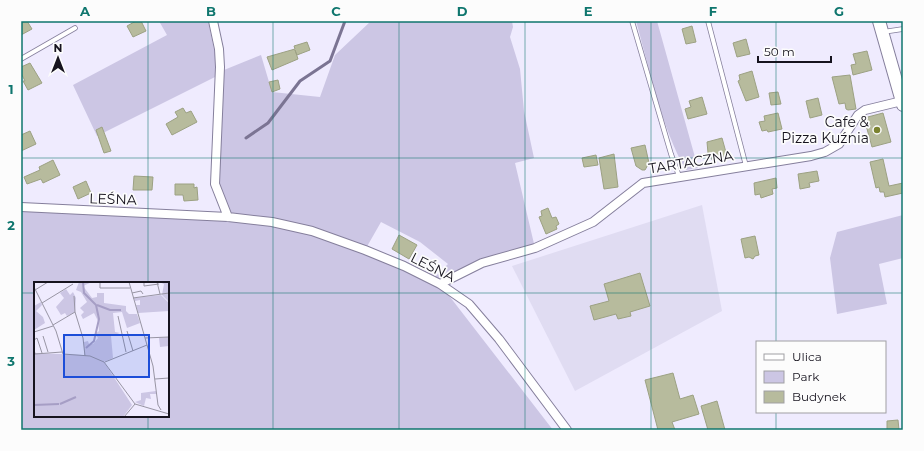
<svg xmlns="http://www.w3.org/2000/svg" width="924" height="451" font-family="Montserrat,sans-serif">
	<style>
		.built { fill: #e0dcf2 }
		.green { fill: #ccc6e4; fill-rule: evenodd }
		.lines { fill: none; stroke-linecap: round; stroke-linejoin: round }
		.stream { stroke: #7b7493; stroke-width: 3 }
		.building { fill: #b7bb9d; stroke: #9ca183 }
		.lane-casing { stroke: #857f9c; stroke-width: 5.5 }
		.street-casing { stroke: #857f9c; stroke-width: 10 }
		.secondary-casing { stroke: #857f9c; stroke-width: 14 }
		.lane { stroke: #fff; stroke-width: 4 }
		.street { stroke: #fff; stroke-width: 8 }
		.secondary { stroke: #fff; stroke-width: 12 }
		.grid { fill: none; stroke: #0f766e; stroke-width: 1; stroke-opacity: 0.55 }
		.poi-dot { fill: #7b832f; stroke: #fcfcfc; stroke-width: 1.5 }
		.labels { text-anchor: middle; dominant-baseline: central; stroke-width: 3.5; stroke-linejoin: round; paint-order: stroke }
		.poi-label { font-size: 14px; fill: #16131e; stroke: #fcfcfc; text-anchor: end }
		.street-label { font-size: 14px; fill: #16131e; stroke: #fcfcfc }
		.inset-river { fill: none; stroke: #a69ec5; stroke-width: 2 }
		.inset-road { fill: none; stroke: #9895a4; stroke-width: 1 }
		.view { fill: #1d4ed8; fill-opacity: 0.15; stroke: #1d4ed8; stroke-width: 2 }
		.inset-edge { fill: none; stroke: #16131e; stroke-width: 2 }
		.neatline { fill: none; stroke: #0f766e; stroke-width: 1.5 }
		.grid-label { font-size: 13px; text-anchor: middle; font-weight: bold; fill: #0f766e }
	</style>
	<rect width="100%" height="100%" fill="#efebfe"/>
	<path class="built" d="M702 205 722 311 575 391 512 266Z"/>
	<path class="green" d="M159 21H208L215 54V77L97 136 73 85 167 35Z
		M371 21H512L513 27 510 37 520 69 524 111 534 158 515 163 535 248 482 263 440 284 553 430H21V207L228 217 215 184 224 70 261 55 272 92 320 97 335 55ZM381 222 420 242 448 264 432 280 365 250ZM35 283H168V416H35Z
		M636 21H657L698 168 686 170C662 130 649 67 636 21Z
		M903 215V258L879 264 887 304 837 314 830 258 837 232Z"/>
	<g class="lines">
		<path class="stream" d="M246 138 268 123 300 81 330 61 345 21"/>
	</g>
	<path class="building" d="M25 21H27L32 29 21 35V23Z
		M136 21H141L146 31 133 37 127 26Z
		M692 26 696 42 686 44 682 29Z
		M746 39 750 54 737 57 733 43Z
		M307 42 310 50 297 55 295 50 298 59 272 70 267 57 295 49 294 46Z
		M867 51 872 70 853 75 851 65 856 64 853 54Z
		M30 63 42 83 28 90 23 81H25L21 73V67Z
		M752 71 759 97 746 101 738 81 740 80 739 75Z
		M850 75 856 109 848 110 846 109 845 103 839 104 832 77Z
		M278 80 280 89 272 92 269 82Z
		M778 92 781 104 771 105 769 93Z
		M702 97 707 114 688 119 685 109 691 107 689 101Z
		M818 98 822 115 810 118 806 101Z
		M183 108 186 113 191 111 197 122 172 135 166 124 178 117 175 112Z
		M778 113 782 129 768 132 767 130 762 131 759 122 765 121 764 116Z
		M883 113 891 142 872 147 864 118Z
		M102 127 111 151 104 153 96 130Z
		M30 131 36 144 21 151V135Z
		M722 138 727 156 712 160 711 154 708 153 707 142Z
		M645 145 649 163 645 170H642L636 166 631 148Z
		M614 154 618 187 604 189 599 158Z
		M596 155 598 165 584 167 582 158Z
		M883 159 889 186 903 183V193L885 197 884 192H880L879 187 876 188 870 162Z
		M53 160 60 175 43 183 41 179 27 184 24 177 40 170 39 167Z
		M817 171 819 181 809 183 810 187 800 189 798 174Z
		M134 176 153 177 152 190H133Z
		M776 178 777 188 772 189 773 194 761 198 760 194 755 195 754 183Z
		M86 181 91 193 78 199 73 187Z
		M175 184H194V188L197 187 198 200 184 201 183 195H175Z
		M548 208 552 218 556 217 559 224 556 226 557 229 546 234 539 217 542 216 541 211Z
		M399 235 417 245 409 259 392 249Z
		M755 236 759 255 755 256 753 259 749 257 745 258 741 239Z
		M640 273 650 306 630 312 631 316 618 319 616 314 594 320 590 306 609 301 604 284Z
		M673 373 680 399 693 395 699 414 672 422 675 430H658L645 380Z
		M717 401 725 430H708L701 406Z
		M898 420 899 430H887V421Z"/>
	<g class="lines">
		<g class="lane-casing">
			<path id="lane" d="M632 21 671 154 679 176
				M708 21 746 166
				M883 32 903 29
				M21 59 75 28"/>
		</g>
		<g class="street-casing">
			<path id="street" d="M213 21 219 49 220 67 215 184 228 217
				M21 207 228 217 272 222 312 231 365 250 404 266 440 284 469 304 499 339 567 430
				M440 284 482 263 535 248 593 222 643 183 811 156 825 152 839 144 858 115 865 110 902 101"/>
		</g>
		<g class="secondary-casing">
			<path id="secondary" d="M879 21 903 105"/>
		</g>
		<use href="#lane" class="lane"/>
		<use href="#street" class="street"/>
		<use href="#secondary" class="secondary"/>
	</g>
	<path class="grid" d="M148 21V283M273 21V430M399 21V430M525 21V430M651 21V430M776 21V342M21 158H903M21 293H35M168 293H903M776 412V430M148 416V430"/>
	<circle class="poi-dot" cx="877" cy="130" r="4"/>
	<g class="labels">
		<g class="poi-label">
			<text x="869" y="122">Cafe &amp;<tspan x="869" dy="16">Pizza Kuźnia</tspan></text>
		</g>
		<g class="street-label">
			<text transform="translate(691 162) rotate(-9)">TARTACZNA</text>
			<text transform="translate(113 199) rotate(2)">LEŚNA</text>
			<text transform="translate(433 267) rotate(27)">LEŚNA</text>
		</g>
	</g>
	<g transform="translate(34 282)">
		<rect width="135" height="135" fill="#efebfe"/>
		<path d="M45 0H58L49 4 58 16 63 15V11H70V21L92 24V29L95 32H103L106 41 93 46 88 30 79 31 81 50 86 51 77 54 79 76 70 80 98 123 89 135H0V71L50 73V60L54 59 55 62H59L64 56 61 52 65 49 64 39 60 31 49 37 47 33 50 30 46 26 53 20 47 10 42 8ZM125 0H135V20L128 13 130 2ZM32 7 36 13 39 10 42 16 41 30 33 34 31 31 27 33 22 25 30 16 26 11ZM127 13 135 21V29L104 31 102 23H106V18L101 19 100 16ZM7 20 8 23 2 29 9 35 11 41 0 48V24ZM135 55V64L126 65 125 56ZM122 109V112H116L117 117 112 116 110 124 101 120 107 118V111Z" fill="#ccc6e4"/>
		<path class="inset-river" d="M49 0 50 11 62 23 65 37 60 59 52 66M63 23 76 28H87M26 122 42 115M0 123 25 122"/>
		<path class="inset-road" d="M66 0V6H96M95 0 119 84 124 123 127 128M110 0V4L125 2M123 0 126 12M0 5 22 49 29 72 56 74 70 80 101 122 135 132M1 8 14 0M98 11 107 9 109 12M40 14 41 30M99 16 135 11M8 21 39 2M84 34 92 70M19 43 41 30 49 56 51 74M93 49 99 69M0 50 19 44M9 54 14 70M111 56 135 55M0 58 3 56 8 71M0 67 1 72 28 70M71 80 113 63M121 97 135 96M90 135 101 122"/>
		<path class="view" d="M30 53H115V95H30Z"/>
		<rect width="135" height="135" class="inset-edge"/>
	</g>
	<rect width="924" height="451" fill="none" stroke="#fcfcfc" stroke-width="44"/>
	<rect x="756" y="341" width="130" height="72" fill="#fcfcfc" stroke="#a09fa3"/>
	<rect x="764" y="354" width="20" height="6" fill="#ffffff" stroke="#a09fa3"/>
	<text x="792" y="361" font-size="12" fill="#16131e">Ulica</text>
	<rect x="764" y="371" width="20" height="12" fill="#ccc6e4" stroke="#a09fa3"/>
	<text x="792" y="381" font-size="12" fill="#16131e">Park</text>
	<rect x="764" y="391" width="20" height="12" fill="#b7bb9d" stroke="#a09fa3"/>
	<text x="792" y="401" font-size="12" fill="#16131e">Budynek</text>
	<g transform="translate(58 58)" stroke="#fcfcfc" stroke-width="3" paint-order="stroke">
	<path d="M0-3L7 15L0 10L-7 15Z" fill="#16131e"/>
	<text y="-6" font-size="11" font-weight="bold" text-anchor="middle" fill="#16131e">N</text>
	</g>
	<path d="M758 56v6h73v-6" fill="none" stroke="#16131e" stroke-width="2"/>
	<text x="764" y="56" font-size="12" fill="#16131e" stroke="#fcfcfc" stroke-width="3" paint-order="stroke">50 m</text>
	<rect x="22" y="22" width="880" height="407" class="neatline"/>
	<g class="grid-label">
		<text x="85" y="16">A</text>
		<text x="211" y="16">B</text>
		<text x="336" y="16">C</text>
		<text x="462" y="16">D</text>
		<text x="588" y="16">E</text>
		<text x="713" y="16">F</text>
		<text x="839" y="16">G</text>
		<text x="11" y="94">1</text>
		<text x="11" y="230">2</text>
		<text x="11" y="366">3</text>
	</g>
</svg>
